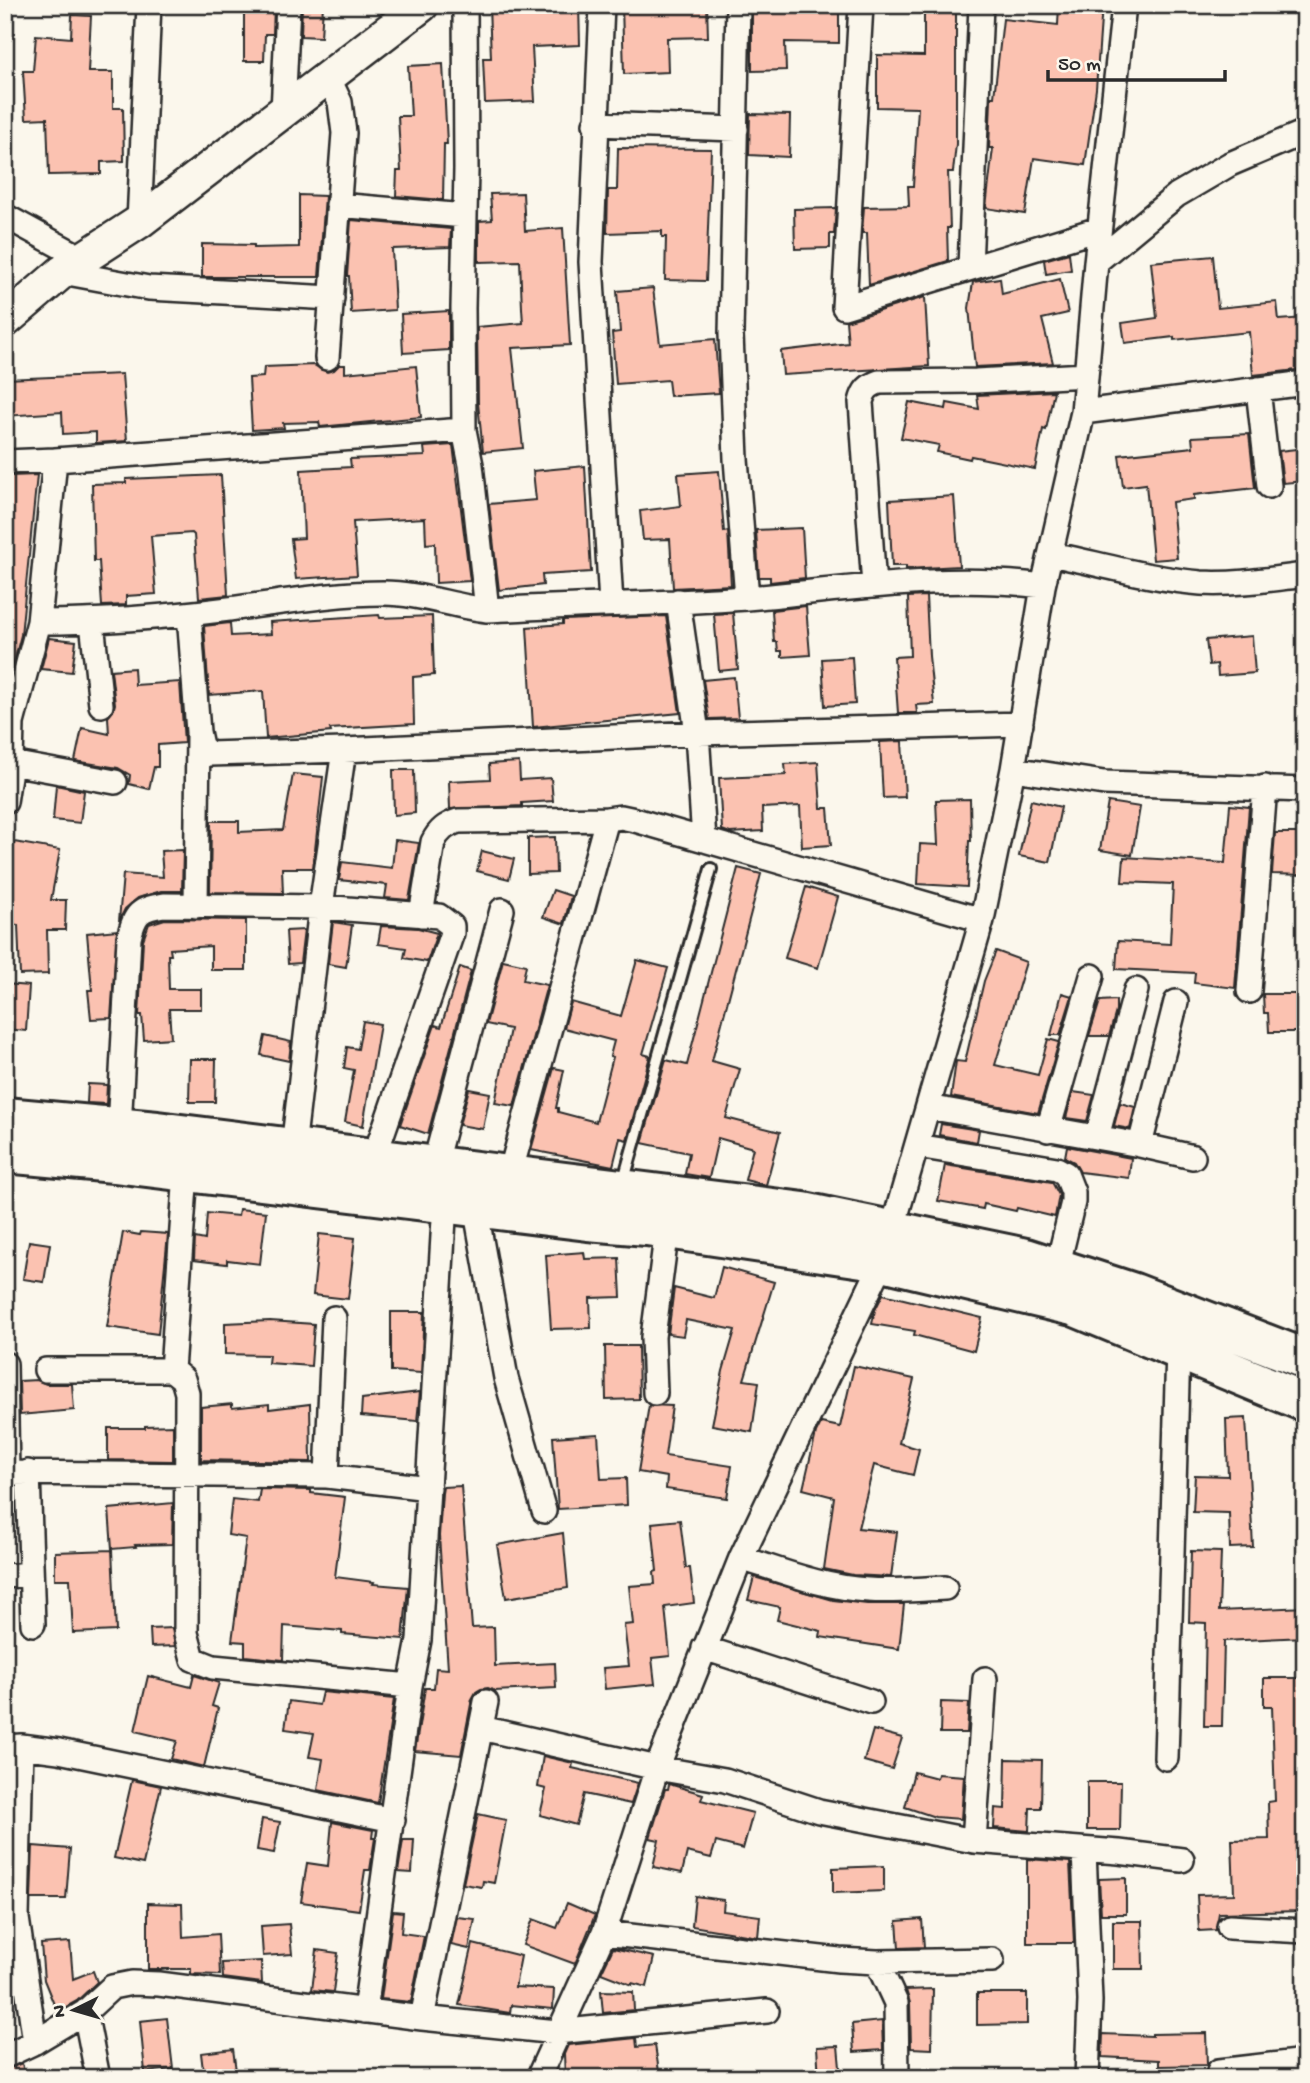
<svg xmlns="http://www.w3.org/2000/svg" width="1310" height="2083" font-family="'Gochi Hand',sans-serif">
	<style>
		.building { fill: #fbc2b1; stroke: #2b2b2b; stroke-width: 2 }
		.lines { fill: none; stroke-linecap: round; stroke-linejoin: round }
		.lane-casing { stroke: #2b2b2b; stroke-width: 16 }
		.street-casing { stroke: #2b2b2b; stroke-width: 28 }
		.secondary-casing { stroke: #2b2b2b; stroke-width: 37 }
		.highway-casing { stroke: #2b2b2b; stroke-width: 44 }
		.lane { stroke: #fbf7ec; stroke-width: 10 }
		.street { stroke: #fbf7ec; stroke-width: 23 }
		.secondary { stroke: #fbf7ec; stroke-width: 32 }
		.highway { stroke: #fbf7ec; stroke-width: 38 }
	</style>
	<rect width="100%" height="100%" fill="#fbf7ec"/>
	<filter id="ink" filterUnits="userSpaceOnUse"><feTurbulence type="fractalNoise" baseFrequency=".0143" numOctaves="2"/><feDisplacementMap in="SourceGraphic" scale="14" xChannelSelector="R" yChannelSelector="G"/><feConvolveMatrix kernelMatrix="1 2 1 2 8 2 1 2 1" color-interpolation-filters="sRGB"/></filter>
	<g filter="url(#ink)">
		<path class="building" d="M244 5H274L273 34H265L264 61H244Z
			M302 5H323L321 37 301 36Z
			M489 5H579L580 45 532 47 535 101 485 103 483 58H491Z
			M622 5H707L708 37 667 38 668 72 624 74Z
			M752 5H839V43L785 42 786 70 752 71Z
			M924 5H956V144L953 172H948L950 228H947L948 261 869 285 867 233H862L864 207 909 206 908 186H913L918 108 877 107V55L924 56Z
			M1059 5H1102L1096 89 1085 165 1034 158 1025 214 986 208 993 148H989L991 100V97H994L1003 19 1058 25Z
			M72 15 91 16 88 72H113V108H123L124 161 101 162V174L49 175 47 118 26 119 23 71H33L36 35 71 38Z
			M443 64 447 144H444L443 200 396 196 397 171H401L398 116H411L408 66Z
			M750 114 790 115 789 157 749 155Z
			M618 148 711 149 706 281 665 280 666 237H662V231L607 233 608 190H617Z
			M523 193 525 231 563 228 570 345 512 348 523 448 483 452 478 403 477 327 523 323 522 308 520 261 479 262V221L492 220 490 194Z
			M299 195 325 196 319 277H202V244L254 245V248L299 247Z
			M836 208 834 234H830V248L795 249 794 209Z
			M351 220 451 229 450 247 392 249 395 310 351 313 349 276H347Z
			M1069 253 1071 270 1046 274 1044 260Z
			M1213 256 1218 308 1277 302 1279 320 1305 318V369L1253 375 1249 332 1174 340V337L1125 343 1122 323 1157 318 1151 262Z
			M1000 278 1002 294 1060 279 1068 313 1042 319 1053 363 975 367 969 308 973 282Z
			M653 288 660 344 715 339 719 393 670 396 668 380 616 384 612 333 620 332 617 291Z
			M925 297 929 366 783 375 781 351 848 343 846 321Z
			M449 311V350L403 353 401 314Z
			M314 365 327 372 334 370 339 365H345V373L416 366 421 417 320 427 319 422 283 423 284 428 252 430 249 378 263 377 264 367Z
			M122 374 127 441 96 443V432L63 434 62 412 5 416V379Z
			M1054 391 1046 430 1043 429 1035 469 971 456 970 459 937 452 939 445 901 438 909 402 946 409 947 403 979 409 977 395Z
			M1249 434 1255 488 1194 495V499L1172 502 1177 558 1153 560 1146 484 1123 487 1119 455 1193 447 1192 437Z
			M453 445 470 581 436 583 435 543 426 544 425 518 353 522 357 575 296 579 291 539 304 538 301 470 351 467 350 459 425 456 424 447Z
			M1305 448V481L1283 483 1279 451Z
			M585 466 591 572 542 575 543 585 499 590 489 504 536 500 533 471Z
			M719 471 724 532 728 531 731 585 673 588 670 539 643 540 640 511 681 506 678 474Z
			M37 475 21 635 13 665 5 664V527L10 476Z
			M221 475 228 595 199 598 194 535 192 533 151 536 156 594 126 596V605L102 606 99 561H94L92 484 126 483V479Z
			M954 496 959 566 906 569V566H892L889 500Z
			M802 528 805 578 770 582V577H759L756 530Z
			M926 596 929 656 934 704 916 705 917 713H898L894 657 910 656 908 597Z
			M806 606 810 655 782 657V651H778L777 642H774L772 610Z
			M733 613 738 669 719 671 714 614Z
			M379 615 380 618 432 616 434 675 413 677 414 724 330 729 331 732 266 738 263 691 209 695 204 626 230 623 231 636 271 634 270 622Z
			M666 616 680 713 533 727 527 627 563 624V620Z
			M1252 636 1255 673 1218 676 1217 664 1209 665 1206 640Z
			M49 638 76 641 72 672 41 669Z
			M852 657 855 704 825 706 822 659Z
			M134 668 135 685 180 682 184 743 158 745V767H154L149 789 129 784 130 775 118 768 75 761 82 728 109 734 108 717 113 711 115 704 111 670Z
			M734 677 738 718 709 719 703 680Z
			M902 741 905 797 883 798 880 742Z
			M519 762 520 780 551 778 553 801 522 803V806L450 809 449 781 490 779 489 764Z
			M818 762 821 808H828L831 845 802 847 800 806 762 808 763 831 730 833 722 830 719 778 786 775 785 764Z
			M393 770H414L415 813 394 815Z
			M293 774 323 777 313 868H282L283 893 210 892 211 821H239V832L283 830Z
			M56 785 84 791 80 823 53 820Z
			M970 799 971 841H969L967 887 918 884 920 844 938 845 936 800Z
			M1031 800 1061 807 1050 862 1019 856Z
			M1108 802 1140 807 1132 855 1100 850Z
			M1230 805 1249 807 1235 988 1194 983 1195 973 1116 969 1118 941 1170 944 1173 884 1122 882 1124 857 1225 863Z
			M1275 833H1305V875L1272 874Z
			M555 837 556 873 528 874V838Z
			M395 840 419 843 409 900 385 898 387 885 339 880 342 862 392 868Z
			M14 842 60 850 51 900H66L65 930H47L48 974 20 975 18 925 5 924V893Z
			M183 850 182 891H161L138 898 125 909 119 921 123 874 163 877 161 851Z
			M482 851 514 859 509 879 477 871Z
			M738 868 761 874 712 1061 740 1069 726 1118 780 1132 766 1185 745 1180 753 1148 718 1138 709 1178 685 1174 689 1153 642 1143 666 1060 687 1065Z
			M806 887 838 897 818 968 785 958Z
			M553 890 571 896 564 924 543 917Z
			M165 919 246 920V970H211V946L170 949 171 955H168L169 989H201V1009H169L171 1038 144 1040 142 1015H139L143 940 149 924Z
			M333 922 352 925 346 967 328 964Z
			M381 926 418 928 437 933 427 962 404 958 406 948 378 944Z
			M117 930 111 1018 91 1019 88 990H92L87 933Z
			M304 930 300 963 288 964 286 931Z
			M996 951 1026 962 995 1065 1038 1075 1048 1039 1059 1042 1038 1113 951 1097 956 1061 965 1062 984 981Z
			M503 960 526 965 523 980 547 985 514 1106 495 1103 510 1029 486 1024Z
			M637 960 668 968 643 1054 650 1056 627 1140 620 1138 613 1166 531 1150 554 1068 564 1070 556 1108H558V1112L596 1122 613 1057 610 1056 614 1041 564 1028 571 1002 621 1016Z
			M460 967 471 971 428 1134 400 1125 435 1025 441 1027Z
			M5 984 29 986 26 1031 5 1029Z
			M1062 993 1072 996 1060 1035H1051Z
			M1263 994H1302L1303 1032H1269L1268 1013H1264Z
			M1116 1000V1011L1109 1036H1089L1100 1001Z
			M363 1021 380 1024 363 1126 345 1122 354 1070 344 1068 347 1047 358 1049Z
			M265 1036 291 1042 289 1061 261 1055Z
			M190 1059H216L215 1102H189Z
			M88 1084 107 1085 106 1104 87 1103Z
			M469 1089 490 1093 483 1129 459 1125Z
			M1073 1092 1094 1095 1087 1121 1066 1118Z
			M1120 1103 1135 1107 1130 1129 1114 1126Z
			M941 1124 979 1130 977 1142 939 1135Z
			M1067 1146 1131 1158 1129 1178 1080 1172 1074 1162 1065 1157Z
			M945 1165 1052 1182 1059 1195 1055 1217 1017 1208 1016 1211 984 1204 983 1209 938 1201Z
			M239 1209 266 1212 260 1264 227 1260V1264L194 1260 195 1238 205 1240 207 1213 238 1216Z
			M123 1232 140 1235 141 1232 168 1234 158 1334 107 1327Z
			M319 1234 355 1238 348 1299 313 1295Z
			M29 1241 50 1244 44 1282 23 1279Z
			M584 1252 585 1259 619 1258 621 1297 590 1298 591 1328 551 1329 546 1255Z
			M722 1267 774 1282 744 1380 759 1382 752 1432 712 1425 723 1371 735 1330 686 1320 683 1336 668 1334 674 1288 714 1298Z
			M883 1294 982 1318 974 1351 914 1335 915 1331 872 1324 875 1310Z
			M391 1312H424L421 1373 391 1371Z
			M270 1321 314 1324 311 1366 268 1363 269 1355 225 1354V1323Z
			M605 1346H638L639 1399 606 1400Z
			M854 1366 914 1379 899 1443 919 1449 913 1475 874 1465 858 1528 897 1532 891 1577 853 1575 824 1569 834 1497 803 1489 816 1433 821 1423 840 1427Z
			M37 1380 46 1384H72L74 1410 20 1415 19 1381Z
			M420 1392 417 1421 361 1416 362 1399Z
			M232 1404V1408L269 1404V1409L310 1404 311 1462 201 1460V1407Z
			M649 1405 672 1406 665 1456 732 1466 727 1498 666 1489 667 1477 638 1472Z
			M1246 1418 1253 1547 1230 1548 1229 1513 1193 1512 1195 1475 1228 1476 1226 1419Z
			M173 1425V1461L108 1460V1428H145V1426Z
			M598 1434 601 1479 626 1478 627 1505 558 1509 553 1437Z
			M461 1486 472 1628 494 1627 495 1666 555 1663 556 1688 495 1691 488 1688 481 1689 476 1692 472 1699 461 1755 415 1751 425 1688H434L436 1668 448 1669 439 1536 442 1493 443 1487Z
			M260 1489 311 1490V1493L345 1497 335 1577 374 1582 373 1584 408 1587 403 1639 342 1634V1631L284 1626 283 1660 245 1656V1642L232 1641 246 1538 228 1535 232 1499 258 1502Z
			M173 1503 172 1544 135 1545 136 1547 112 1549 109 1509Z
			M680 1520 686 1568H690L694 1603 665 1607 670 1656 652 1658 655 1684 605 1689 603 1668 629 1666 624 1625 633 1624 629 1586 655 1584 654 1572 657 1571 652 1523Z
			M563 1533 568 1588 506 1598 497 1545Z
			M112 1550 116 1631 73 1633 70 1579H55V1552Z
			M1191 1551 1221 1552 1219 1611 1305 1607V1637L1224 1641 1222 1726H1204L1206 1623 1189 1622Z
			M754 1577 833 1600 867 1604H904L899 1649 820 1637 821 1631 777 1620 780 1607 748 1600Z
			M172 1628 175 1646 151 1647 150 1629Z
			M194 1675 219 1683 212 1706 218 1708 204 1767 171 1759 177 1741 135 1731 148 1676 191 1687Z
			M1264 1678H1305V1832H1302L1300 1911 1219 1913 1216 1930 1199 1931 1197 1895 1234 1894 1232 1840 1269 1839 1268 1802 1275 1801 1272 1706H1264Z
			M322 1692 394 1699 378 1803 318 1790 323 1759 309 1757 314 1733 285 1729 289 1701 319 1705Z
			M941 1702 969 1703 967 1733H940Z
			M873 1730 902 1738 892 1769 864 1761Z
			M543 1756 573 1763 572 1768 638 1783 631 1804 584 1794 576 1825 540 1815 546 1789 538 1787Z
			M1006 1759 1042 1760 1041 1808H1030L1029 1831 994 1828 995 1808 1005 1809Z
			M914 1772 937 1778 938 1774 964 1776 961 1819 935 1817 905 1807Z
			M132 1780 161 1786 143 1864 114 1858Z
			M1087 1782H1121L1120 1830H1087Z
			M669 1784 703 1794 701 1800 753 1813 743 1849 716 1842 711 1858 687 1852 682 1873 653 1867 659 1840 650 1838 665 1789H668Z
			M478 1814 506 1820 494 1883 483 1881 482 1887 463 1884Z
			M262 1819 280 1822 274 1853 257 1850Z
			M332 1822 373 1830 372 1838H375L370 1870H365L359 1910 301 1902 307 1863 328 1866Z
			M403 1840H414L412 1873 398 1872Z
			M33 1846 70 1849 66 1899H31Z
			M1027 1859 1070 1862 1074 1943H1027Z
			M884 1866V1891L833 1893V1868Z
			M1126 1878V1914H1101L1099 1879Z
			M695 1896 724 1900 723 1911 760 1916 758 1937 692 1926Z
			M148 1903 182 1904 183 1937 218 1934 220 1975 191 1974V1969H148Z
			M567 1903 595 1915 575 1964 523 1945 533 1919 557 1928Z
			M393 1911 403 1912 401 1933 424 1936 411 2002 381 1999Z
			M457 1917 475 1919 469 1949 451 1945Z
			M922 1919 924 1947 899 1948 897 1921Z
			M1113 1921H1142L1143 1969H1113Z
			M289 1924 292 1954 263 1956 261 1926Z
			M70 1942 73 1979 93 1971 97 1982 77 2001 57 2012 44 1980 41 1944Z
			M473 1944 521 1956 515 1987 554 1989 553 2009 511 2005 510 2013 459 2005Z
			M613 1948 654 1957 647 1987 632 1983V1985L601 1973Z
			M317 1950 338 1953 333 1992 312 1990Z
			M261 1961 262 1983 223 1978 222 1963Z
			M933 1989 932 2049 911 2048 910 2003 906 1990Z
			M601 1991 633 1992 634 2010 603 2013Z
			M977 1993H1027V2024L977 2025Z
			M167 2018 173 2069 145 2072 140 2021Z
			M882 2021 883 2050 854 2052 852 2024Z
			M1206 2033 1207 2065 1159 2066V2060L1102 2057 1103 2034 1152 2036V2034Z
			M636 2038 637 2047 655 2045 660 2078H565L564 2054 568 2045Z
			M838 2046 841 2078H819L817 2047Z
			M233 2049 237 2078H204L201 2053Z
			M22 2063 25 2078H5V2070Z"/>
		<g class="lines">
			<g class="lane-casing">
				<path id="lane" d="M623 1183 711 869"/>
			</g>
			<g class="street-casing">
				<path id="street" d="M465 5 466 169 463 308 464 430 471 465 487 610
					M602 5 591 262 611 604
					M738 5 731 334 736 459 747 598
					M861 5 844 307 1099 229
					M1304 5 1305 8
					M283 112 288 5
					M595 124 736 129
					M338 205 465 216
					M5 216 82 258
					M139 222 149 5
					M1096 262 1177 195 1230 164 1305 132
					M970 267 981 5
					M62 272 149 288 332 298
					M327 358 344 133 340 102 328 77
					M1258 389 1269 486
					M1083 412 1305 383
					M55 460 464 430
					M5 462 55 460 39 622 12 723 11 763 5 802
					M1051 554C1100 564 1151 579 1201 583 1236 585 1271 579 1305 575
					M874 586 861 402C864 390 868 386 879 382L976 381 1086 375
					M678 601 697 733 704 840
					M189 614 198 732 201 746 209 754 344 750 697 733 1021 724
					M39 622C103 622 166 617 229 609 280 603 331 593 383 593 419 593 452 606 487 610 574 605 661 604 747 598 845 590 945 573 1043 586
					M92 622 101 705
					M11 763 115 782
					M1013 769 1104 783 1305 790
					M196 906 198 735
					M421 915 433 842C439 830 446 825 458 821L607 819
					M1249 991 1265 787
					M928 1107 1140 1145 1193 1157
					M119 1129 129 938C135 913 139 909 164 905L321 907 439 916 452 926V933L374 1158
					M1048 1130 1092 976
					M1097 1137 1136 990
					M1140 1145 1176 1002
					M917 1146 1057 1169 1066 1174 1073 1192V1202L1057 1268
					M293 1148 321 907 344 750
					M434 1166 502 910
					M186 1172 172 1370 183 1379 187 1393 186 1633 193 1659 213 1667 410 1686
					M510 1174 607 819 621 817 635 820 982 920
					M475 1206 506 1378 544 1511
					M5 1364 7 1473
					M46 1370H172
					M655 1393 653 1337 667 1229
					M28 1472 33 1624
					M5 1473 327 1476 429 1488
					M327 1476 334 1318
					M741 1558C782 1571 824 1588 868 1590 893 1592 919 1589 945 1588
					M5 1576 31 1574
					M704 1648 871 1702
					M481 1728 657 1768 725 1780 819 1811 974 1841 1119 1852 1182 1860
					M21 1746 17 1918 35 2042
					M5 1747 21 1746 59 1751 393 1820
					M1166 1758 1178 1349
					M974 1841 985 1679
					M1084 1850 1090 2001 1087 2078
					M1229 1927 1305 1931
					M604 1933 839 1960 877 1962 992 1960
					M877 1962 896 2003 897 2078
					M365 2011 410 1686 419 1640 445 1202
					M85 2012 98 2078
					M422 2018 486 1702
					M5 2056 35 2042 85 2012 112 1987 132 1983 159 1984 422 2018 557 2032 767 2011
					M1219 2071 1305 2061
					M538 2078 604 1933 657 1768 741 1558 883 1261 982 920 1013 769 1043 586 1083 412 1096 262 1124 5"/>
			</g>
			<g class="secondary-casing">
				<path id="secondary" d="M5 321 62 272 139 222 422 5"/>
			</g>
			<g class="highway-casing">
				<path id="highway" d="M5 1117 157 1131 804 1212 1026 1258 1134 1293 1305 1359
					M5 1153 114 1163 588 1221 647 1226 883 1261 1073 1306 1305 1402"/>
			</g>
			<use href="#lane" class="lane"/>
			<use href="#street" class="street"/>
			<use href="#secondary" class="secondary"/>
			<use href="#highway" class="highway"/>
		</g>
	</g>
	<rect width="1310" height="2083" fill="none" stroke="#fbf7ec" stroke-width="28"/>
	<rect x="14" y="14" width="1282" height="2055" fill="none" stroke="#2b2b2b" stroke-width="2.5" filter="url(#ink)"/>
	<g transform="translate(74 2010) rotate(265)" stroke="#fbf7ec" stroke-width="5" paint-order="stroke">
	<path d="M0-5L12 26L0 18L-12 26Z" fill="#2b2b2b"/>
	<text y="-10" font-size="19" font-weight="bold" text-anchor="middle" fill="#2b2b2b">N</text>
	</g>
	<path d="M1048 70v10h177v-10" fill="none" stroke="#2b2b2b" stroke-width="3.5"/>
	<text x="1058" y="70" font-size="21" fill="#2b2b2b" stroke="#fbf7ec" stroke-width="5" paint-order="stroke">50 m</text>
</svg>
